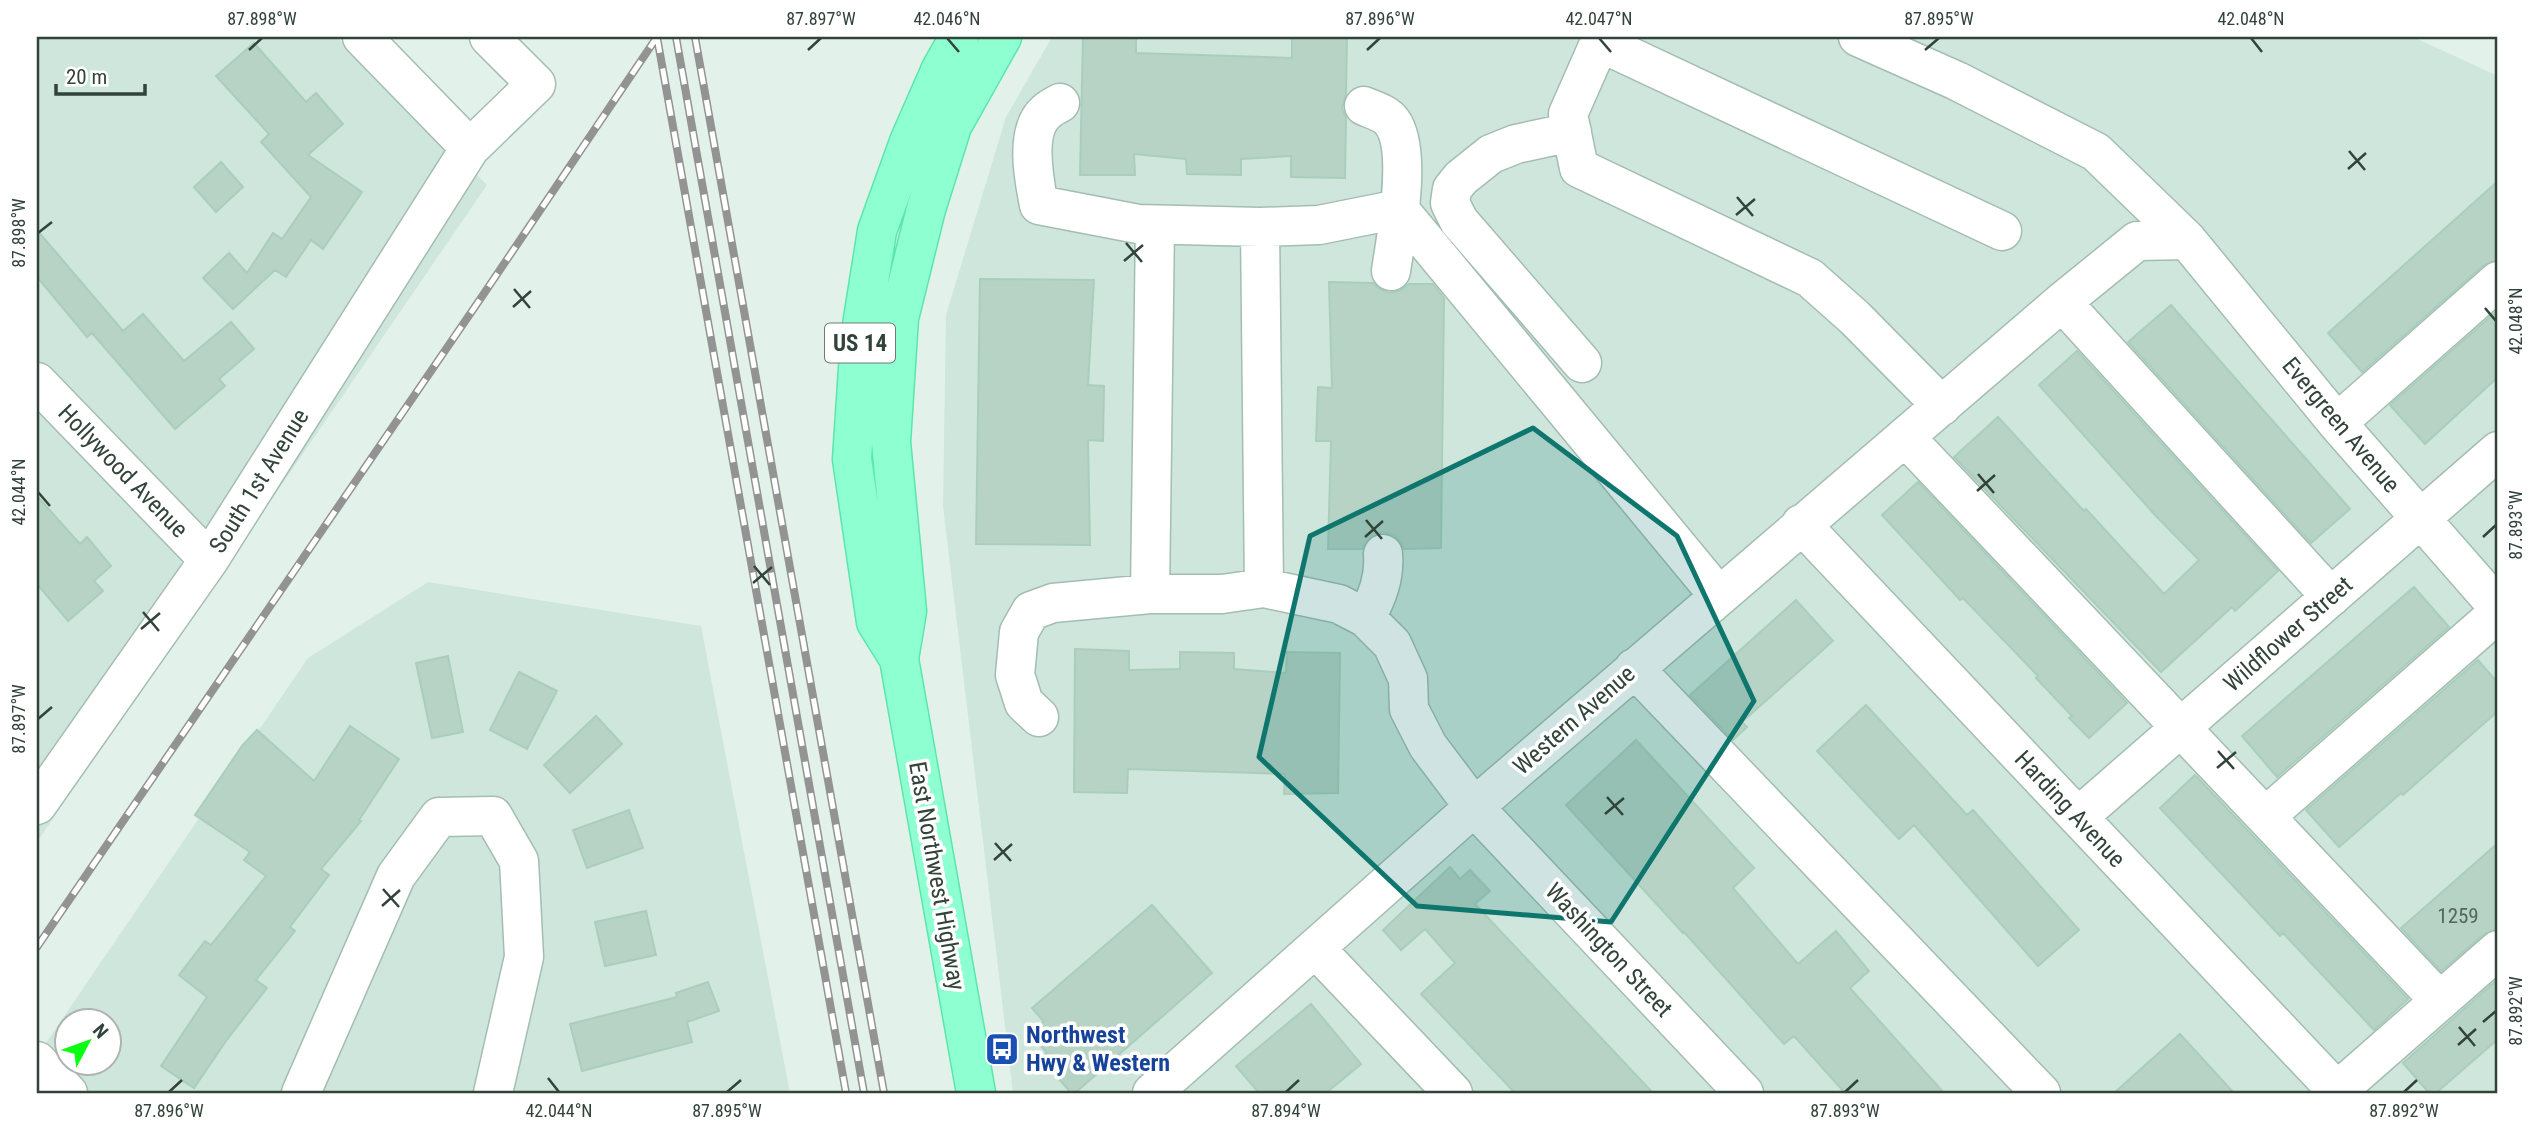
<svg xmlns="http://www.w3.org/2000/svg" width="2535" height="1130" font-family="'Roboto Condensed',sans-serif">
	<style>
		.residential { fill: #cfe6dc; fill-rule: evenodd }
		.building { fill: #b7d3c5; stroke: #aacebc; stroke-width: 2 }
		.lines { fill: none; stroke-linecap: round; stroke-linejoin: round }
		.minor-casing { stroke: #a4bdb1; stroke-width: 41 }
		.major-casing { stroke: #5ae7ab; stroke-width: 41 }
		.minor { stroke: #fff; stroke-width: 38 }
		.major { stroke: #8dffd0; stroke-width: 38 }
		.rail-casing { stroke: #939393; stroke-width: 8 }
		.rail { stroke: #fff; stroke-width: 5; stroke-dasharray: 16; stroke-linecap: butt }
		.marked { fill: #0f766e; fill-opacity: 0.2; stroke: #0f766e; stroke-width: 5; stroke-linejoin: round }
		.ticks { fill: none; stroke: #32433a; stroke-width: 2.5 }
		.labels { text-anchor: middle; dominant-baseline: central; stroke-width: 7; stroke-linejoin: round; paint-order: stroke }
		.number-label { font-size: 21px; fill: #53675d }
		.shield { fill: #fff; stroke: #707b75; stroke-width: 2 }
		.shield-label { font-size: 23px; font-weight: bold; fill: #32433a }
		.street-label { font-size: 24px; fill: #32433a; stroke: #fff }
		.transit-label { font-size: 24px; font-weight: bold; fill: #164399; stroke: #fff; text-anchor: start }
		.neatline { fill: none; stroke: #32433a; stroke-width: 2.5 }
		.ticks-label { font-size: 18px; text-anchor: middle; fill: #32433a }
	</style>
	<rect width="100%" height="100%" fill="#e2f2eb"/>
	<path class="residential" d="M37 37H337L487 185 37 842Z
		M1052 37H2413L2498 76V1093H1013L943 506 946 315 1006 117Z
		M428 582 701 626 790 1093H37V1056L308 658ZM66 1021H108V1064H66Z"/>
	<path class="building" d="M1083 37H1136V53L1292 58V37H1347L1346 94 1342 108 1346 118 1345 178 1291 177V156L1241 159V175L1187 174 1186 159 1134 154 1135 175H1080Z
		M254 43 306 102 316 93 343 124 308 155 362 192 323 249 311 240 286 277 275 270 233 309 203 278 229 253 247 273 273 233 282 239 311 197 261 142 269 134 216 76Z
		M221 162 243 187 216 212 194 187Z
		M2498 181V260L2484 265 2362 372 2328 333Z
		M37 230 123 331 143 314 184 361 231 322 254 349 219 379 225 386 175 429 92 333 87 337 37 277Z
		M980 279 1094 280 1088 385 1104 386 1103 441 1088 440 1090 545 976 544Z
		M1329 282 1373 283 1378 288 1388 293 1399 291 1409 284H1433L1444 298 1441 548 1404 549 1401 542 1394 535 1383 532 1371 536 1362 549H1328L1331 441H1316L1318 387 1332 388Z
		M2171 305 2350 509 2311 543 2128 342Z
		M2498 310V377L2425 444 2390 405Z
		M2077 351 2278 571 2235 611 2232 607 2161 672 1954 457 1998 417 2084 511 2086 509 2164 594 2199 560 2155 515 2039 385Z
		M1918 482 2127 703 2089 738 2069 718 2072 716 2036 678 2038 676 1963 598 1960 600 1882 515Z
		M37 496 80 544 87 537 111 566 94 581 103 591 68 621 37 584Z
		M2414 587 2449 627 2277 777 2242 736Z
		M1796 600 1833 641 1742 722 1747 727 1733 740 1690 695Z
		M1075 649 1129 651V670L1180 669V652L1234 653V669L1286 673 1287 652 1340 653 1338 793 1284 794 1285 774 1128 769 1127 793 1074 792Z
		M448 656 463 732 432 738 416 663Z
		M2478 660 2498 683V711L2403 795 2401 793 2339 847 2306 810Z
		M519 672 557 691 527 749 490 730Z
		M1866 705 1967 815 1973 810 2079 930 2038 966 1914 825 1899 839 1817 751Z
		M596 716 622 744 570 793 544 765Z
		M350 726 399 759 359 820 361 821 321 869 329 875 290 927 295 931 256 980 267 988 226 1041 194 1088 161 1066 207 997 179 975 205 941 211 945 266 876 244 860 250 852 195 815 242 746 257 730 314 781Z
		M1636 740 1754 868 1733 888 1798 964 1836 931 1869 971 1850 988 1944 1093H1845L1794 1036 1784 1044 1684 932 1683 933 1566 805Z
		M2195 775 2408 999 2374 1030 2283 933 2280 936 2160 808Z
		M629 810 643 848 587 868 573 830Z
		M2498 843V929L2484 934 2441 971 2401 928Z
		M1450 867 1460 879 1470 870 1490 891 1475 904 1653 1093H1515L1421 994 1455 963 1425 929 1401 950 1383 930Z
		M1152 905 1212 973 1075 1093H1071L1041 1058 1047 1053 1040 1045 1045 1041 1036 1029 1044 1022 1032 1008Z
		M646 911 656 955 605 966 595 922Z
		M2498 979V1039L2436 1093H2429L2403 1063Z
		M708 982 719 1011 687 1022 692 1042 582 1071 570 1024 677 997 676 993Z
		M1311 1004 1361 1064 1326 1093H1259L1236 1066Z
		M2180 1034 2234 1093H2114Z"/>
	<g class="lines">
		<g class="minor-casing">
			<path id="minor" d="M362 37 470 148
				M1602 37 1568 114 1579 168 1810 278 1855 318 1942 406
				M1858 37 1957 81 2096 152 2187 240 2337 423 2498 607
				M1599 42 2002 231
				M1060 103C1056 105 1050 108 1046 112 1024 131 1034 180 1039 205L1138 224 1260 227 1319 225 1399 209 1718 595
				M1364 106C1373 110 1386 113 1392 122 1413 150 1396 237 1391 271
				M1572 132 1516 144 1491 154 1461 178 1452 189 1450 203 1459 221 1582 363
				M1260 227 1264 588
				M2062 302 2331 597
				M37 382 209 560
				M2337 423 2498 281
				M1905 437 2440 1001
				M1801 524 2339 1093
				M1150 594 1155 225
				M1366 618C1377 597 1385 578 1383 554
				M1634 668 2041 1093
				M1039 717 1024 703 1015 675 1019 632 1031 611 1053 603 1150 594H1222L1264 588 1339 604 1366 618 1392 644 1408 679 1409 709 1428 746 1474 807 1744 1093
				M37 805 209 560 470 148 536 84 489 37
				M2266 816 2498 613
				M2078 817 2498 451
				M1315 948 1453 1093
				M37 1061 68 1093
				M2337 1091 2498 950
				M301 1093 396 876 439 817 493 816 519 861 524 957 493 1093
				M1152 1093 1474 807 2062 302 2137 241 2187 240"/>
		</g>
		<g class="major-casing">
			<path id="major" d="M899 659 876 622 852 459 860 338 877 231 909 142 941 69 959 37
				M976 1093 899 659 907 611 891 442 899 318 926 209 952 126 1002 37"/>
		</g>
		<use href="#minor" class="minor"/>
		<use href="#major" class="major"/>
		<g class="rail-casing">
			<path id="rail" d="M657 37 846 1093
				M676 37 864 1093
				M695 37 884 1093
				M37 947 483 295 657 37"/>
		</g>
		<use href="#rail" class="rail"/>
	</g>
	<path class="marked" d="M1533 428 1677 536 1754 701 1611 922 1417 906 1259 757 1310 536Z"/>
	<path class="ticks" d="M947 38 959 52M1599 38 1611 52M2251 38 2262 52M249 50 262 38M808 50 821 38M1367 50 1380 38M1925 50 1939 38M2349 151 2365 170M2348 169 2366 153M1737 197 1753 216M1736 215 1755 199M38 233 52 222M1126 243 1142 262M1124 261 1143 245M514 289 530 308M513 307 531 291M2485 308 2496 321M1978 474 1994 493M1977 491 1995 475M38 492 50 506M1366 520 1382 539M1365 537 1383 521M2483 537 2496 525M754 566 770 585M753 583 772 567M143 612 159 631M141 629 160 613M38 719 52 707M2218 751 2234 769M2217 768 2236 752M1607 797 1623 815M1605 814 1624 798M995 843 1011 861M994 860 1012 844M383 889 399 907M382 906 400 890M2483 1022 2496 1011M2459 1027 2475 1046M2458 1045 2476 1029M548 1078 559 1092M169 1092 182 1080M727 1092 741 1080M1286 1092 1299 1080M1845 1092 1858 1080M2404 1092 2417 1080"/>
	<defs>
		<g id="bus-square" transform="scale(1.75)"><rect x="-9" y="-9" width="18" height="18" rx="4" fill="#1a4fb4" stroke="#fff"/><path d="M-5-6H5V4H4V6H2V4H-2V6H-4V4H-5ZM-3.5-4V0h7V-4ZM-3.5 1.2v1.5H-2V1.2ZM2 1.2v1.5H3.5V1.2Z" fill="#fff"/></g>
	</defs>
	<g fill-rule="evenodd">
		<use href="#bus-square" x="1002" y="1049"/>
	</g>
	<g class="labels">
		<g class="number-label">
			<text x="2458" y="916">1259</text>
		</g>
		<rect class="shield" x="825" y="323.5" width="70" height="39" rx="5"/>
		<g class="shield-label">
			<text x="860" y="343">US 14</text>
		</g>
		<g class="street-label">
			<text transform="translate(2341 425) rotate(50)">Evergreen Avenue</text>
			<text transform="translate(123 471) rotate(46)">Hollywood Avenue</text>
			<text transform="translate(259 481) rotate(-58)">South 1st Avenue</text>
			<text transform="translate(2288 634) rotate(-41)">Wildflower Street</text>
			<text transform="translate(1574 720) rotate(-41)">Western Avenue</text>
			<text transform="translate(2070 809) rotate(47)">Harding Avenue</text>
			<text transform="translate(937 876) rotate(80)">East Northwest Highway</text>
			<text transform="translate(1609 950) rotate(47)">Washington Street</text>
		</g>
		<g class="transit-label">
			<text x="1026" y="1035">Northwest<tspan x="1026" dy="28">Hwy &amp; Western</tspan></text>
		</g>
	</g>
	<rect width="2535" height="1130" fill="none" stroke="#ffffff" stroke-width="77"/>
	<g transform="translate(88 1042) rotate(49)"><circle r="33" fill="#ffffff" stroke="#adb4b0" stroke-width="2"/>
	<path d="M0-5L12 26L0 18L-12 26Z" fill="#0bff12"/>
	<text y="-10" font-size="19" font-weight="bold" text-anchor="middle" fill="#32433a">N</text>
	</g>
	<path d="M56 84v10h89v-10" fill="none" stroke="#32433a" stroke-width="3.5"/>
	<text x="66" y="84" font-size="21" fill="#32433a" stroke="#ffffff" stroke-width="5" paint-order="stroke">20 m</text>
	<rect x="38" y="38" width="2458" height="1054" class="neatline"/>
	<g class="ticks-label">
		<text x="262" y="25">87.898°W</text>
		<text x="821" y="25">87.897°W</text>
		<text x="947" y="25">42.046°N</text>
		<text x="1380" y="25">87.896°W</text>
		<text x="1599" y="25">42.047°N</text>
		<text x="1939" y="25">87.895°W</text>
		<text x="2251" y="25">42.048°N</text>
		<text transform="translate(19 233) rotate(-90)" y="6">87.898°W</text>
		<text transform="translate(2516 321) rotate(-90)" y="6">42.048°N</text>
		<text transform="translate(19 492) rotate(-90)" y="6">42.044°N</text>
		<text transform="translate(2516 525) rotate(-90)" y="6">87.893°W</text>
		<text transform="translate(19 719) rotate(-90)" y="6">87.897°W</text>
		<text transform="translate(2516 1011) rotate(-90)" y="6">87.892°W</text>
		<text x="169" y="1117">87.896°W</text>
		<text x="559" y="1117">42.044°N</text>
		<text x="727" y="1117">87.895°W</text>
		<text x="1286" y="1117">87.894°W</text>
		<text x="1845" y="1117">87.893°W</text>
		<text x="2404" y="1117">87.892°W</text>
	</g>
</svg>
